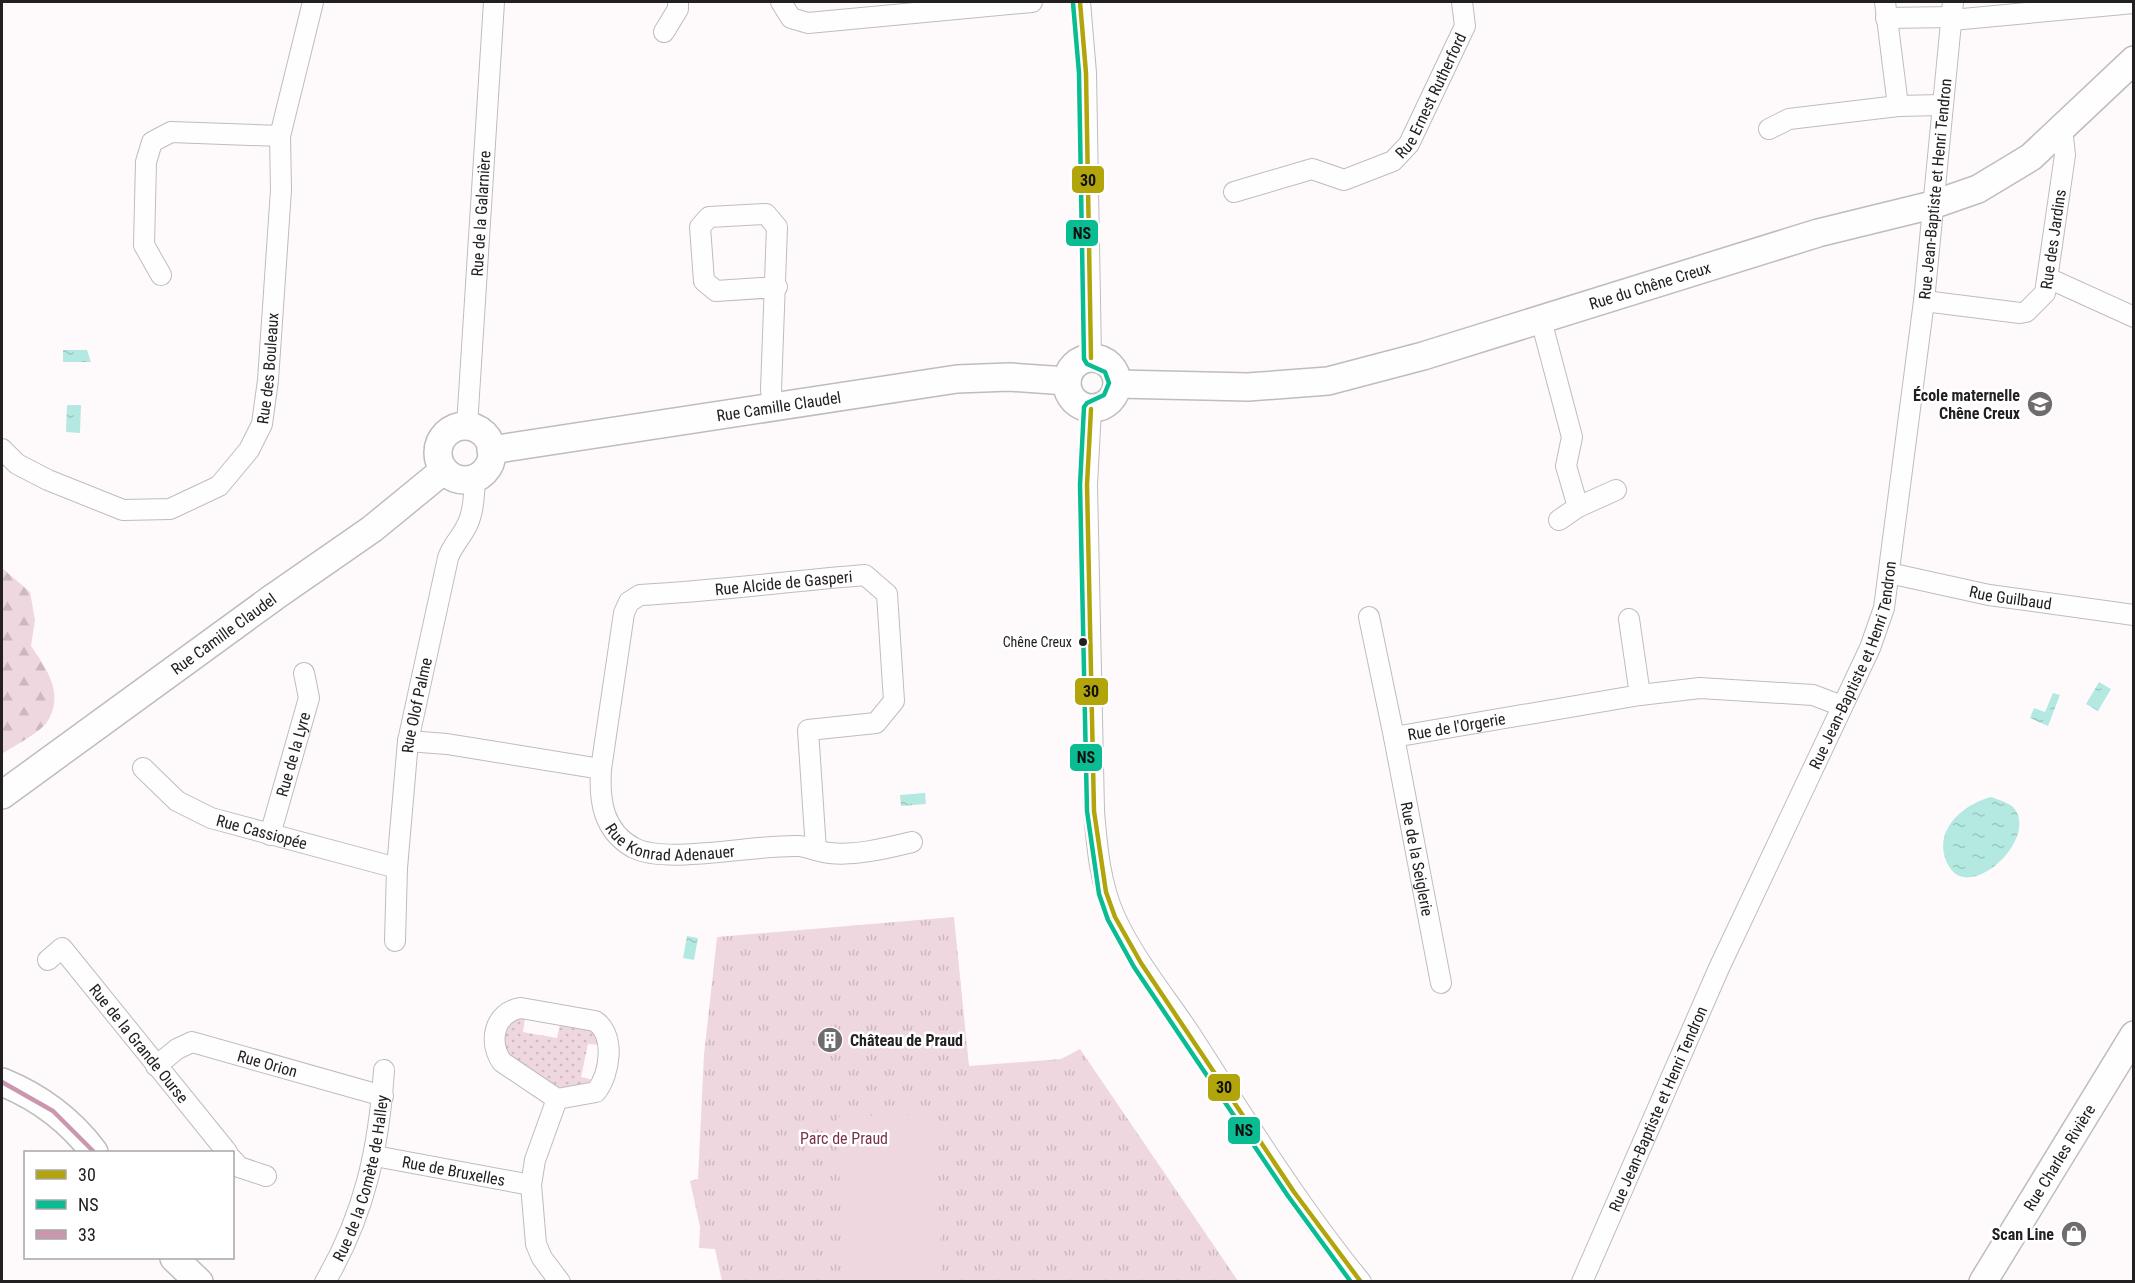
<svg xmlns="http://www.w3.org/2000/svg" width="2135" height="1283" font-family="'Roboto Condensed',sans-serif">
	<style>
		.grass { fill: url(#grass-dots) }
		.forest { fill: url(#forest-firs) }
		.park { fill: url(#park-tufts) }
		.garden { fill: #efd7df }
		.water { fill: url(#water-ripples) }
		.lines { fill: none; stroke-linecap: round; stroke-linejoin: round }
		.street-casing { stroke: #bfbcbd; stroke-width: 22 }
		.secondary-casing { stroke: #bfbcbd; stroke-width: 30 }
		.street { stroke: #fffeff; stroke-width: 20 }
		.secondary { stroke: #fffeff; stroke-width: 27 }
		.bus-1-casing { stroke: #fff; stroke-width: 9 }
		.bus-2-casing { stroke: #fff; stroke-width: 9 }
		.bus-3-casing { stroke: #fff; stroke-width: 9 }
		.bus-1 { stroke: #b2a50c; stroke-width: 4.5 }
		.bus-2 { stroke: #0abc92; stroke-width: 4.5 }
		.bus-3 { stroke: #cb97af; stroke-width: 4.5 }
		.bus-dot { fill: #222021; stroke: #fff; stroke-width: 2 }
		.labels { text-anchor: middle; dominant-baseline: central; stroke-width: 5; stroke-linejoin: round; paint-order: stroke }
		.bus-label { font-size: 14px; fill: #222021; stroke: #fff; text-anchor: end }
		.street-label { font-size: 16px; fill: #222021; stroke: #fff }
		.poi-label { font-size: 16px; font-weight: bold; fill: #222021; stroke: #fff; text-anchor: end }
		.park-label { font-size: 16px; fill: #7b314f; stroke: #fff }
		.line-badge { stroke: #fff; stroke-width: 2 }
		.pale-badge-label { font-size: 16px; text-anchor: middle; font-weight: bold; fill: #111 }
	</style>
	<defs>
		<pattern id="grass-dots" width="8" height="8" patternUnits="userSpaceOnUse" patternTransform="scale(1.5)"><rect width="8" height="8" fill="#efd7df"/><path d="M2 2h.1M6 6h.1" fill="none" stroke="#cdb8bf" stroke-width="1.8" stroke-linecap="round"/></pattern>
		<pattern id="forest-firs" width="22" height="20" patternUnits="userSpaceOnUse" patternTransform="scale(1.5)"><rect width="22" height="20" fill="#efd7df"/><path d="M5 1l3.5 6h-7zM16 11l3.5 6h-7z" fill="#cdb8bf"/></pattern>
		<pattern id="park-tufts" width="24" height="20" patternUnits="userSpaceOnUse" patternTransform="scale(1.5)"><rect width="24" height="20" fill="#efd7df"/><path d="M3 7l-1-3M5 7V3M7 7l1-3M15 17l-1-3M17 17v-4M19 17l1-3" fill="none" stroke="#cdb8bf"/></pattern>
		<pattern id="water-ripples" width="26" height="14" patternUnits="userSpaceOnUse" patternTransform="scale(1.5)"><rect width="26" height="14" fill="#b4e9e1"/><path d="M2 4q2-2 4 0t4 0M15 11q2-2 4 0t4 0" fill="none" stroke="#9ac8c1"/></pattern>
	</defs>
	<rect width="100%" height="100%" fill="#fefafc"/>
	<path class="grass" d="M513 1016 525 1018 523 1032 557 1038 560 1024C578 1027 594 1025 600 1045L588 1044 581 1077 593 1080 592 1083 568 1090 553 1085 502 1052V1030Z"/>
	<path class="forest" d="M2 568 30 592 35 620 31 646C47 669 65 695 47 722 41 732 12 747 2 754Z"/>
	<path class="park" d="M954 917 969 1066 1061 1059 1080 1049 1238 1281H722L715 1249 699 1248 700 1227 690 1181 698 1179 704 1055 717 937Z"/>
	<path class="garden" d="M935 1114 942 1281H844L837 1117Z"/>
	<path class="water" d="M63 350H87L91 362H63Z
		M67 405H81L80 433 66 432Z
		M2099 682 2111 689 2098 711 2086 704Z
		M2053 693 2060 695 2048 726 2030 718 2034 708 2045 712Z
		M925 793 926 804 901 806 900 795Z
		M1991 797C1997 799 2006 802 2012 806 2042 835 1973 902 1950 868 1929 835 1960 805 1991 797Z
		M687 936 698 938 694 960 683 958Z"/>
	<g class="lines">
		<g class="street-casing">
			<g id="street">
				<path d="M781 2 791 18 808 23 1032 2"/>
				<path d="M1080 2 1086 73 1091 358"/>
				<path d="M1885 2 1898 106"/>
				<path d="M1886 18 1952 17"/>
				<path d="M1952 20 2134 3"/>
				<path d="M664 32 678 9V2"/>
				<path d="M1769 129 1789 119 1898 106 1942 105"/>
				<path id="s1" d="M1234 192 1312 169 1344 180 1393 161 1409 144 1465 26 1462 2"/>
				<path d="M161 275 144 245 146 162 152 142 171 132 280 136"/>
				<path d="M2048 278 2134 317"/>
				<path id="s2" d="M1924 301 2020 313 2026 312 2045 293 2065 155 2062 128"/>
				<path d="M1541 320 1572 437 1566 466 1578 507"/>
				<path d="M773 405 771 390 777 227 766 214 709 217 700 227 704 281 716 291 777 287"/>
				<path d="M1091 409 1087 485 1094 811C1097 847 1100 884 1115 917 1134 959 1166 997 1191 1035 1245 1119 1298 1205 1361 1282"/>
				<path id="s3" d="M467 426 494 2"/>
				<path id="s4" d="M2 449 17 464 48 480 123 510 170 509 219 486 249 450 262 424 268 380 281 190 280 136 313 2"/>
				<path d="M1559 520 1578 507 1616 490"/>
				<path id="s5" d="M1889 573 1989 595 2134 615"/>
				<path id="s6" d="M1369 617 1394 737 1640 695 1700 688 1813 695 1842 706"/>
				<path d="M1629 619 1640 695"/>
				<path id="s7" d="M1394 737 1441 983"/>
				<path id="s8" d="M408 741 447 744 601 769C599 801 603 831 634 848 668 865 757 844 799 846 809 847 819 852 830 853 856 856 887 848 912 842"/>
				<path id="s9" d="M143 768 177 801 211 818 397 868"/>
				<path id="s10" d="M601 769 624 613 629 602 640 595C715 591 790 581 865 575L887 594 894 701 876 723 808 730 816 850"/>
				<path id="s11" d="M270 835 309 698 304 673"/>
				<path id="s12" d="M395 941 397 868 408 741 448 558C452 546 459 540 465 529 474 514 474 495 475 478"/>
				<path id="s13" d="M48 960 62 948 227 1152"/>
				<path d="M521 1008 595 1021C616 1035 610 1074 596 1092L557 1099 502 1062C488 1042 494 1012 521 1008Z"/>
				<path id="s14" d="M156 1066 177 1049 192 1042 383 1096"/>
				<path d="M557 1099 535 1160 531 1185 536 1244 542 1258 560 1282"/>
				<path id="s15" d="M375 1156 531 1185"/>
				<path d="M232 1159 239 1167 266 1176"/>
				<path id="s16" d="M325 1282C365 1214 379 1147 384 1070"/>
				<path id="s17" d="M1582 1282 1719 968 1870 648 1884 608 1924 301 1953 2"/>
			</g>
		</g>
		<g class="secondary-casing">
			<g id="secondary">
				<circle cx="1092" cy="383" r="25"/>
				<path id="s18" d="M1118 384 1248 387 1328 381 1423 356 1818 233 1932 205 1978 189 2031 157 2134 60"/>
				<circle cx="465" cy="453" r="27"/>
				<path id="s19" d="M491 450 957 379 1009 377 1067 381"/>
				<path id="s20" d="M2 795 274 597 372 529 444 470"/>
				<path d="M2 1082C39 1097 70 1120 94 1152"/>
				<path d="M174 1258 199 1282"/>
				<path id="s21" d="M1983 1282 2134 1035"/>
			</g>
		</g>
		<use href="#street" class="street"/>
		<use href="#secondary" class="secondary"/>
		<g class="bus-1-casing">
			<path id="bus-1" d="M1080 2 1086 73 1091 358
				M1091 409 1087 485 1094 811 1106 892 1115 917 1141 963 1294 1192 1361 1282"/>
		</g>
		<g class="bus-2-casing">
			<path id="bus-2" d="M1073 3 1079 73 1084 359 1087 364 1105 372 1109 383 1104 395 1087 403 1084 407 1080 485 1087 811 1099 894 1108 920 1134 967 1288 1196 1351 1282"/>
		</g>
		<g class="bus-3-casing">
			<path id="bus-3" d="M2 1082 53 1111 94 1152"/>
		</g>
		<use href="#bus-1" class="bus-1"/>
		<use href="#bus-2" class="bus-2"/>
		<use href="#bus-3" class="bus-3"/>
	</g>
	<defs>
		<g id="school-disc" transform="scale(1.35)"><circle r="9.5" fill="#6f6c6e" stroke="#fff"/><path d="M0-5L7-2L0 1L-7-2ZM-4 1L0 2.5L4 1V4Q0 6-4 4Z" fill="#fff"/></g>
		<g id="building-disc" transform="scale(1.35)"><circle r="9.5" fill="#6f6c6e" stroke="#fff"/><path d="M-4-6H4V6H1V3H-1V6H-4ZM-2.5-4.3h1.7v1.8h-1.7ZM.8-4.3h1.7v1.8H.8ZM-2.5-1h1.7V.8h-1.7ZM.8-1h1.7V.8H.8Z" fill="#fff"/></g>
		<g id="shop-disc" transform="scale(1.35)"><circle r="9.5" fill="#6f6c6e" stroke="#fff"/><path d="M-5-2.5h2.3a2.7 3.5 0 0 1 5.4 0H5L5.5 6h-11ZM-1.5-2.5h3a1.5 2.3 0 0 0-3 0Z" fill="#fff"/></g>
	</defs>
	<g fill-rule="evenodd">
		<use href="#school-disc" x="2040" y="404"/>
		<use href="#building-disc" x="830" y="1040"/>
		<use href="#shop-disc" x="2074" y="1234"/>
	</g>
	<circle class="bus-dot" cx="1083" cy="642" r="5"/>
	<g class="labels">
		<g class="bus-label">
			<text x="1072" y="642">Chêne Creux</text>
		</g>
		<g class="street-label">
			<text stroke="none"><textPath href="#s1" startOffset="244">Rue Ernest Rutherford</textPath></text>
			<text stroke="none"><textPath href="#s17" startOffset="1161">Rue Jean-Baptiste et Henri Tendron</textPath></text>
			<text stroke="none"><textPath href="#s3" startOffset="213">Rue de la Galarnière</textPath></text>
			<text stroke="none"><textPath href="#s2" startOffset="184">Rue des Jardins</textPath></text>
			<text stroke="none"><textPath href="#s18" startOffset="546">Rue du Chêne Creux</textPath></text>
			<text stroke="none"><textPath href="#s4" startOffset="370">Rue des Bouleaux</textPath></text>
			<text stroke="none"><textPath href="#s19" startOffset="291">Rue Camille Claudel</textPath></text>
			<text stroke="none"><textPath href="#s10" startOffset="327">Rue Alcide de Gasperi</textPath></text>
			<text stroke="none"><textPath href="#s5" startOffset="124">Rue Guilbaud</textPath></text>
			<text stroke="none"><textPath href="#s20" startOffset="274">Rue Camille Claudel</textPath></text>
			<text stroke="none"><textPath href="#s17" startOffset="675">Rue Jean-Baptiste et Henri Tendron</textPath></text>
			<text stroke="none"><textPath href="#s12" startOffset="237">Rue Olof Palme</textPath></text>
			<text stroke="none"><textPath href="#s6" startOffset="186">Rue de l'Orgerie</textPath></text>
			<text stroke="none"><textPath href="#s11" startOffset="84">Rue de la Lyre</textPath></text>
			<text stroke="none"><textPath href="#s9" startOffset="138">Rue Cassiopée</textPath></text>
			<text stroke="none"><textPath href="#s8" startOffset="320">Rue Konrad Adenauer</textPath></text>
			<text stroke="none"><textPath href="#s7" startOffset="124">Rue de la Seiglerie</textPath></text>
			<text stroke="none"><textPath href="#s13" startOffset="141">Rue de la Grande Ourse</textPath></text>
			<text stroke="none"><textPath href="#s14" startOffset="122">Rue Orion</textPath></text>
			<text stroke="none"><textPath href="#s17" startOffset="189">Rue Jean-Baptiste et Henri Tendron</textPath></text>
			<text stroke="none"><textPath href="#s21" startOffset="146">Rue Charles Rivière</textPath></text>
			<text stroke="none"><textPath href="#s15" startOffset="80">Rue de Bruxelles</textPath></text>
			<text stroke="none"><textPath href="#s16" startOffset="111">Rue de la Comète de Halley</textPath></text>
		</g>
		<g class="poi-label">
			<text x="2020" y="395">École maternelle<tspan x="2020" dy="18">Chêne Creux</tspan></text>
			<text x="850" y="1040" text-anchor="start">Château de Praud</text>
			<text x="2054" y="1234">Scan Line</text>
		</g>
		<g class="park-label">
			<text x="844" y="1138">Parc de Praud</text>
		</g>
	</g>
	<g class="line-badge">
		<rect x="1071" y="165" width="34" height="29" rx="6" fill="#b2a50c"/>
		<rect x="1065" y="219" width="34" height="28" rx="6" fill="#0abc92"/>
		<rect x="1074" y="677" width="35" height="29" rx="6" fill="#b2a50c"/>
		<rect x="1069" y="743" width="34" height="29" rx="6" fill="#0abc92"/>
		<rect x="1207" y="1073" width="34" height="29" rx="6" fill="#b2a50c"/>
		<rect x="1227" y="1116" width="34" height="29" rx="6" fill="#0abc92"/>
	</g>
	<g class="pale-badge-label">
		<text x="1088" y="186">30</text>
		<text x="1082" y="239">NS</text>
		<text x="1091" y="697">30</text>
		<text x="1086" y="763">NS</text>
		<text x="1224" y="1093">30</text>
		<text x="1244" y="1136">NS</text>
	</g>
	<rect width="2135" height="1283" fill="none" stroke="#222021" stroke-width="6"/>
	<rect x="24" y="1151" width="210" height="108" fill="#ffffff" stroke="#a7a6a6" stroke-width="1.5"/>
	<rect x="36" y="1170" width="30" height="9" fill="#b2a50c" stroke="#a7a6a6" stroke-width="1.5"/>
	<text x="78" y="1181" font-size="18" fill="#222021">30</text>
	<rect x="36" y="1200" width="30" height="9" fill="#0abc92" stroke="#a7a6a6" stroke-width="1.5"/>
	<text x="78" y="1211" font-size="18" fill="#222021">NS</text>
	<rect x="36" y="1230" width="30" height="9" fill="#cb97af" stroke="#a7a6a6" stroke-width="1.5"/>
	<text x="78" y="1241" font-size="18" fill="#222021">33</text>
</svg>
